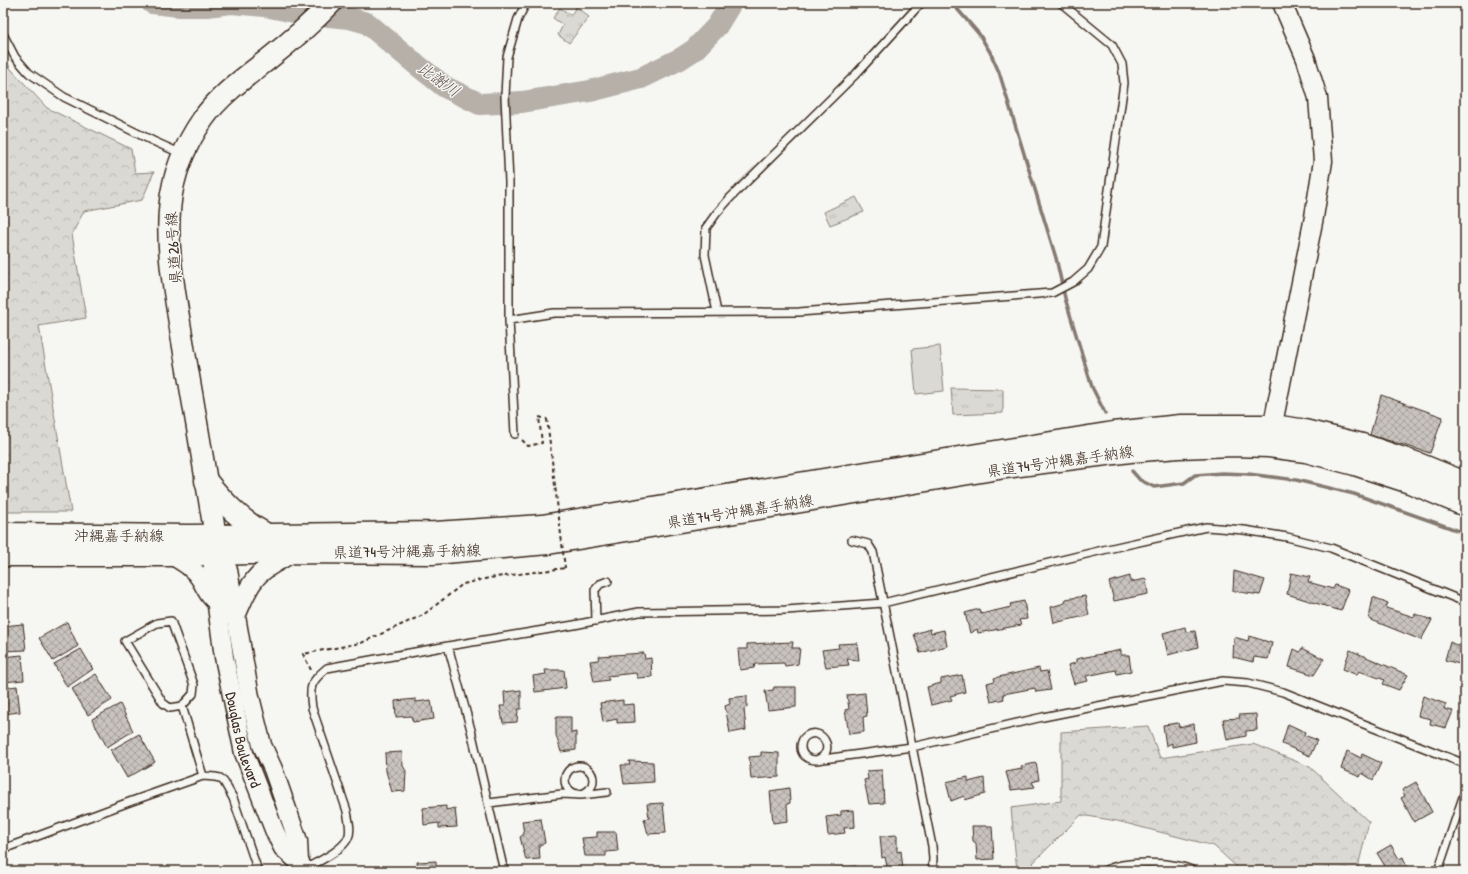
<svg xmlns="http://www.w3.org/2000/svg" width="1468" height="874" font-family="'Patrick Hand','Klee One',sans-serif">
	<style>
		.forest { fill: url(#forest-crowns); stroke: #8a8278 }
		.park { fill: url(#park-tufts); stroke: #8a8278 }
		.pitch { fill: #dad9d3; stroke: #8a8278 }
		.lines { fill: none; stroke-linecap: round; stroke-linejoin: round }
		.stream { stroke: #857a71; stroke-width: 3.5 }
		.river { stroke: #b6b0a9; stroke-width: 22 }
		.building { fill: url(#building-cross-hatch); stroke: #3b2a1e }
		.service-casing { stroke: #3b2a1e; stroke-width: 10 }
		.tertiary-casing { stroke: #3b2a1e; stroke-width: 21 }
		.secondary-casing { stroke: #3b2a1e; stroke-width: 24 }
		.primary-casing { stroke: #3b2a1e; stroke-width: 25 }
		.path { stroke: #3b2a1e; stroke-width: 2; stroke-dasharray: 4 3; stroke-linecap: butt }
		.service { stroke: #f6f6f2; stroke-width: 7 }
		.tertiary { stroke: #f6f6f2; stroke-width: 18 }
		.secondary { stroke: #f6f6f2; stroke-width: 21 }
		.primary { stroke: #f6f6f2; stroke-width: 22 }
		.path-bridge { stroke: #3b2a1e; stroke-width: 2; stroke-dasharray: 4 3; stroke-linecap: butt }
		.labels { text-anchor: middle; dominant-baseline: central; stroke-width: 3; stroke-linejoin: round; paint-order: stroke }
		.street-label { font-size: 15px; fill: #3b2a1e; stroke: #f6f6f2 }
		.water-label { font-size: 16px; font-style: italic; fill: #605248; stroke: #f6f6f2 }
	</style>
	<defs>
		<pattern id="forest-crowns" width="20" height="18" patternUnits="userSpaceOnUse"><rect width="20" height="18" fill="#dad9d3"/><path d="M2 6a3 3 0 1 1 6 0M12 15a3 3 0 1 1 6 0" fill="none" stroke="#bcbab5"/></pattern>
		<pattern id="park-tufts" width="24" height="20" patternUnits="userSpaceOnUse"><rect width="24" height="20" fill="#dad9d3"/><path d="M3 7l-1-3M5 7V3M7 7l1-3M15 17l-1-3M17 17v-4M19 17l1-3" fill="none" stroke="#bcbab5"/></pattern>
		<pattern id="building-cross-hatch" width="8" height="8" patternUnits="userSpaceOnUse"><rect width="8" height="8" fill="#c8c3be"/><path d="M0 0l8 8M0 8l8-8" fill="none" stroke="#a49f9a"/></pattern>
	</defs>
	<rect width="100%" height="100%" fill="#f6f6f2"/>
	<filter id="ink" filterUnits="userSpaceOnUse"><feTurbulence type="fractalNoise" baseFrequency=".025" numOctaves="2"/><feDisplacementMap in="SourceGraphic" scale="8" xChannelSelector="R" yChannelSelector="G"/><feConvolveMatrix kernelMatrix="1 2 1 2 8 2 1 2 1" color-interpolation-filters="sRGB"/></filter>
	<g filter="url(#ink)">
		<path class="forest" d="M3 52 10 68 47 108 131 149 135 173 154 172 142 200 84 211 72 234 86 318 39 326 71 512H3Z
			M1148 726 1160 758 1253 744 1310 767 1369 822 1357 871H1241L1214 846 1117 821 1081 815 1025 871H1017L1011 808 1061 801V732Z"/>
		<path class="park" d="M576 7 589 17 569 43 558 35 563 25 553 18 560 8 571 15Z
			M856 197 864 212 830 225 824 212Z
			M951 388 1003 389V413L953 415Z"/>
		<path class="pitch" d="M940 346 944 391 916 394 912 349Z"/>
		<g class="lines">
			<path class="stream" d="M952 3 979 34 990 52 999 72 1056 258 1065 298 1085 364 1092 387 1105 413
				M1132 471 1140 480 1154 487 1184 483 1195 475 1222 473 1248 474 1296 480 1354 494 1465 533"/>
			<path class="river" d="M152 3 180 6H207L231 3 265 6 299 13 349 18 367 23 417 65 445 87 480 104 522 102 590 91 641 78 680 59 694 50 717 26 731 3"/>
		</g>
		<path class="building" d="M1381 395 1443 417 1430 453 1370 435Z
			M1234 571 1265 580 1260 595 1233 591Z
			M1291 573 1310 577 1308 582 1333 589 1335 585 1349 590 1341 611 1287 594Z
			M1130 576V582L1146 579 1148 594 1114 601 1109 582Z
			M1085 596 1089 615 1054 623 1051 607 1065 603 1066 599Z
			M1373 597 1388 603 1386 608 1414 617 1415 614 1432 620 1421 640 1369 619Z
			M1024 601 1027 619 1019 620 1021 625 978 633 977 629 970 633 965 613 979 609 981 614 1011 607 1010 604Z
			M67 622 78 646 53 661 39 638Z
			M23 624 26 650 3 651V626Z
			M1185 627 1186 632 1195 631 1198 647 1168 655 1163 633Z
			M930 629 931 633 944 630 947 646 920 653 914 634Z
			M1249 636 1272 643 1268 659 1254 657 1253 662 1233 657 1234 637 1248 641Z
			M793 642 792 648H800L798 664 785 666 784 663 755 664 754 668 740 670 738 649H747V644Z
			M1450 642 1464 649 1465 647V662L1463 665 1445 660Z
			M857 643 859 660 847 659 849 665 826 667 822 650 839 648 838 644Z
			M1302 648 1324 659 1314 675 1289 667 1294 649 1300 652Z
			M81 649 93 669 67 687 54 664Z
			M1121 650V655H1129L1131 671 1117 674 1116 670 1086 676 1088 681 1074 684 1068 665 1076 663V659Z
			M1350 650 1408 675 1399 690 1383 684 1385 680 1359 671 1357 675 1343 669Z
			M644 653 645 659 651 658 652 677 637 678 636 673 607 676 609 680 594 682 590 661 598 660 599 656Z
			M22 655 24 680 3 682V657Z
			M1039 668 1040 672 1047 671 1051 690 1036 692 1035 688 1003 694 1004 699 991 702 987 683 995 681 994 678Z
			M545 670H564L566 688 535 692 533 676 546 674Z
			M96 674 112 700 88 715 72 689Z
			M962 675 965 692 950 696 952 700 931 705 927 687 941 683V679Z
			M17 686 20 712 3 714V688Z
			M774 687H796V707L768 710 765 691 773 690Z
			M521 690V709H518L517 722 503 723 500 706H505L504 692Z
			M865 693 867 716 863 717 864 732 849 734 845 710 849 709 847 695Z
			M747 696V707L744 709 746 730 730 733 725 706 730 704 729 698Z
			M1423 696 1446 704 1444 709 1453 711 1446 728 1430 724 1431 719 1418 716Z
			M416 699V702L431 700 434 719 413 722 411 716 396 717 395 701Z
			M623 700V705L634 704 635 722 617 723V719L603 722 600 703Z
			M120 704 133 731 107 747 92 719Z
			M1256 714 1257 730 1246 731V736L1227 740 1223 719 1240 718 1239 715Z
			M556 717H571V733L576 732V750L561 752 556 735Z
			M1178 723 1179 727 1194 724 1196 742 1172 747V743L1166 746 1163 725Z
			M1288 724 1305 732 1304 735 1317 740 1310 756 1282 744Z
			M139 734 155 762 127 778 111 750Z
			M1347 751 1361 758 1362 754 1381 763 1373 780 1362 773 1360 777 1341 769Z
			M402 752 403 766 406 771 405 791 392 792 386 771 385 753Z
			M761 752 779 753V777L751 779 749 757 761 756Z
			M629 761 653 762 654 782 624 784 621 765H630Z
			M1036 763 1039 780 1032 782 1035 787 1011 790 1006 772 1022 769 1021 766Z
			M882 770 884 803 869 804 864 780 868 779 867 771Z
			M968 777V782L984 778 985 794 965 800 964 796 951 801 946 782Z
			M1416 782 1432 812 1414 822 1401 798 1405 796 1402 790Z
			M789 788 790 803 787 804 788 821 773 823 770 791Z
			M663 803 666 833 648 834 644 819 649 818 647 804Z
			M446 806V810L455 808 457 827 439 828V823L424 825 423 808Z
			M854 810 855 827 844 828 845 833 828 835 826 817 841 815V811Z
			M541 819 545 843 539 845 540 859 526 860 520 837 524 834 522 821Z
			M972 826H992L994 859 977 860 976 843 973 841Z
			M597 832H616L618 851 606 852V856H585L582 838 597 837Z
			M897 835V852L901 851 903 869 888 871 885 857 882 858 880 836Z
			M1391 845 1399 859 1403 857 1408 871H1388L1377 853Z
			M436 861V871H418L417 862Z
			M856 866 858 871 865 870V871H833V868Z"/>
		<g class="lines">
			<g class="service-casing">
				<path id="service" d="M3 34 15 57 29 73 64 97 153 141 182 154
					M717 312 705 255 706 228 716 214 730 198 856 74 921 3
					M509 320 554 313 799 312 1052 293 1073 282 1088 269 1101 247 1124 83 1122 64 1112 45 1061 3
					M515 434 509 320V182L505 96 507 57 518 19 526 3
					M852 540 868 544 873 552 932 846 933 859 932 871
					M596 621 595 590 600 584 608 581
					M448 646 471 730 504 871
					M182 706 193 694 194 685 171 621 157 623 125 641 163 703 170 708 182 706 203 776
					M816 760C838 753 822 725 806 736 803 738 801 743 801 747 801 755 808 760 816 760L912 747 1043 717 1223 681 1248 683 1283 692 1465 764
					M565 780a14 14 0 1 1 28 0a14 14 0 1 1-28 0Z
					M489 803 562 794 581 795 607 792
					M3 849 132 801 203 776 215 777 220 778 224 782 233 798 258 871
					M305 869C317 862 342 851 348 838 352 830 348 819 347 811L312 708C309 687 310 682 327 668L448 646 574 625 639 612 786 610 883 603 1103 550 1206 527 1244 530 1287 537 1331 548 1465 602
					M1104 871C1125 860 1173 861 1194 871
					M1438 871 1465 791"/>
			</g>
			<g class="tertiary-casing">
				<g id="tertiary">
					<path d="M1270 439 1314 217 1323 161 1318 98 1306 59 1282 3"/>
					<path id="s1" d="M218 554 212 570 224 657 244 753 275 832 283 848 299 862 305 871"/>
					<path d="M218 554 228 570 250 697 262 745 273 769 298 841 299 862"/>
					<path d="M171 555C183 562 194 568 201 580 205 587 207 593 213 599"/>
					<path d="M236 616C242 603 246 590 255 579 264 567 281 560 294 552"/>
				</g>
			</g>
			<g class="secondary-casing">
				<path id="secondary" d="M218 552C207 485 196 417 184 350 177 305 165 251 170 205 173 174 185 145 203 119 219 96 244 78 266 61 289 43 311 24 331 3"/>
			</g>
			<g class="primary-casing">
				<path id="primary" d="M206 481C224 503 242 522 267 535
					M3 534 188 536 435 533 542 526 1113 433 1181 426H1273L1300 430 1362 445 1418 464 1465 483
					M3 555H171L294 552 433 553 548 543 1005 467 1130 451 1178 447 1234 445 1269 446 1306 451 1355 464 1410 482 1465 505"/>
			</g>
			<path class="path" d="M522 440 528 446 542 443 539 417 547 419
				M311 670 303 654 361 643 423 615 463 584 489 578 565 568"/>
			<use href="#service" class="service"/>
			<use href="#tertiary" class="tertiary"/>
			<use href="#secondary" class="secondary"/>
			<use href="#primary" class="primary"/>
			<path class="path-bridge" d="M547 419 565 568"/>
		</g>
	</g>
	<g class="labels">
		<g class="street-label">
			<text transform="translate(173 248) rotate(-94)">県道26号線</text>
			<text transform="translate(1060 461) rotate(-8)">県道74号沖縄嘉手納線</text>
			<text transform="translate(740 511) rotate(-9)">県道74号沖縄嘉手納線</text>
			<text x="119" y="535">沖縄嘉手納線</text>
			<text transform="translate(407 551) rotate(-1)">県道74号沖縄嘉手納線</text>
			<text stroke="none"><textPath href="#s1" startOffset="190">Douglas Boulevard</textPath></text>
		</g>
		<g class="water-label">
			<text transform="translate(439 79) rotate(35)">比謝川</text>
		</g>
	</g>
	<rect width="1468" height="874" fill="none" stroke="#f6f6f2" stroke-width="16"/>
	<rect x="8" y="8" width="1452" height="858" fill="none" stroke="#3b2a1e" stroke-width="1.5" filter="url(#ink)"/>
</svg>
